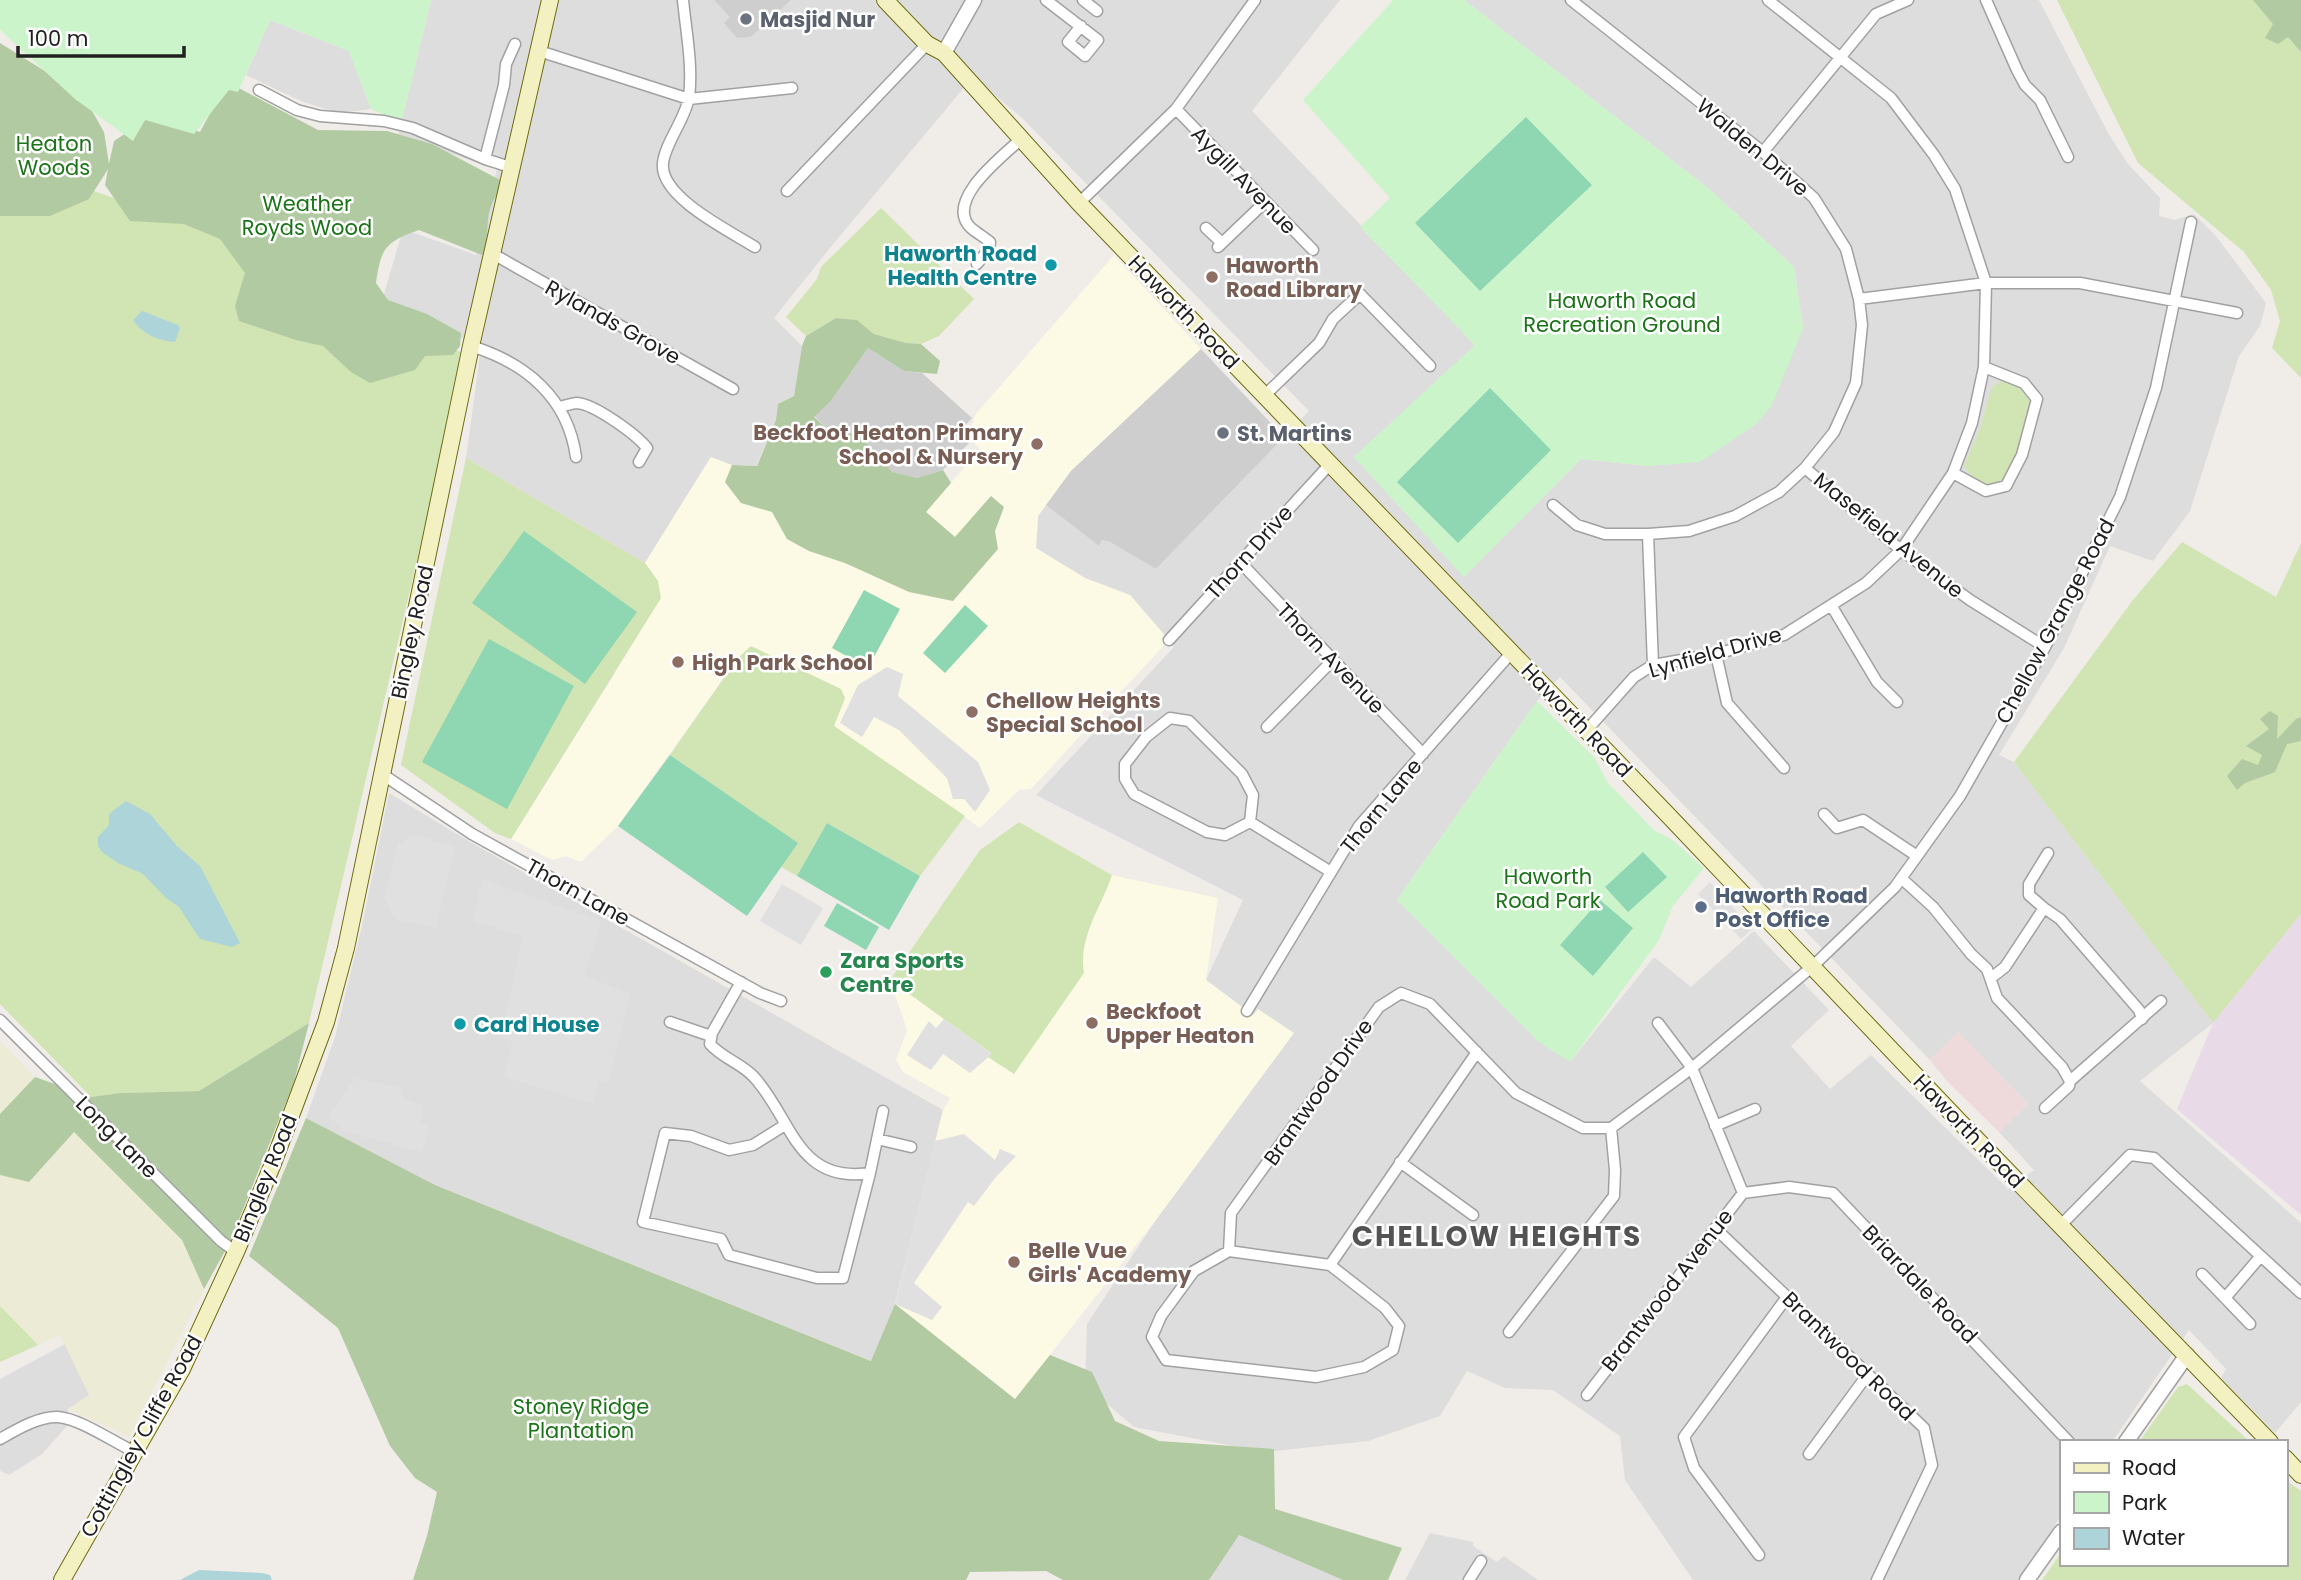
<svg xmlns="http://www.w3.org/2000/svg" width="2301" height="1580" font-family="Poppins,sans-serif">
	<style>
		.residential { fill: #dedddd; fill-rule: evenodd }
		.commercial { fill: #eed9db }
		.industrial { fill: #e8dbe7 }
		.education { fill: #fcf9e5 }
		.religious { fill: #cecece }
		.farmland { fill: #ecebd5 }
		.grass { fill: #d1e4b4 }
		.forest { fill: #b2caa1 }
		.park { fill: #ccf4ca }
		.pitch { fill: #8fd6b2 }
		.parking { fill: #e0e0e0 }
		.water { fill: #add4d8 }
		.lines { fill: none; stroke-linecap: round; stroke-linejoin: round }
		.minor-casing { stroke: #a1a1a1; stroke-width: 13 }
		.tertiary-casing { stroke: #a1a1a1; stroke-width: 17 }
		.secondary-casing { stroke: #6e6c11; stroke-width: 18 }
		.minor { stroke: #fff; stroke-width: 10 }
		.tertiary { stroke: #fff; stroke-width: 14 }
		.secondary { stroke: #f3f0c2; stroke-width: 16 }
		.worship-dot { fill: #6b7280; stroke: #fff; stroke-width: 2.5 }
		.culture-dot { fill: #0f9aa8; stroke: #fff; stroke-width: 2.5 }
		.education-dot { fill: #8d6e63; stroke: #fff; stroke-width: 2.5 }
		.service-dot { fill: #5c6f8a; stroke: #fff; stroke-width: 2.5 }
		.leisure-dot { fill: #2e9e5b; stroke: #fff; stroke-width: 2.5 }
		.labels { text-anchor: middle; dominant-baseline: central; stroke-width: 5; stroke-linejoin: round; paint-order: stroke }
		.worship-label { font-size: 21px; font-weight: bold; fill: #5b616d; stroke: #fff; text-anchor: start }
		.park-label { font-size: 21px; fill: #1b7518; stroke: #fff }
		.street-label { font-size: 21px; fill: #202020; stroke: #fff }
		.culture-label { font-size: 21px; font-weight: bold; fill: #0d838f; stroke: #fff; text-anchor: end }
		.education-label { font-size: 21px; font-weight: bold; fill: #785e54; stroke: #fff; text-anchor: start }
		.service-label { font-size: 21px; font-weight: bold; fill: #4e5e75; stroke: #fff; text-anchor: start }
		.leisure-label { font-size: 21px; font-weight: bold; fill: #27864d; stroke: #fff; text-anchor: start }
		.district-label { font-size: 28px; font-weight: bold; letter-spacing: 2px; fill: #535353; stroke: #fff }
	</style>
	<rect width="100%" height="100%" fill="#f0ece8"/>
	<path class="residential" d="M431 0H714L751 37 791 0H1340L1252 111 1476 346 1354 457 1464 576 1581 459 1648 466 1803 328 1794 267 1708 188 1464 0H2039L2108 133 2128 164 2160 198 2159 216 2175 220 2194 214 2216 236 2266 303 2260 326 2239 356 2190 511 2153 561 2110 546 2064 648 1999 755 2014 762 2213 1023 2140 1081 2301 1223V1402L2275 1433 2221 1378 2226 1369 2189 1330 2112 1442H2061V1516L2018 1580H1693L1625 1480 1620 1436 1553 1390 1505 1388 1467 1371 1440 1416 1368 1441 1266 1452 1134 1427 1085 1385 1087 1324 1156 1220 1258 1010 1254 1016 1206 980 1243 900 1036 795 1174 647 1130 595 1085 578 1036 548 1038 516 1046 505 1099 546 1102 540 1110 542 1156 569 1309 411 1021 117 973 77 834 243 774 318 802 346 794 396 778 404 776 420 756 466 732 465 710 458 645 563 466 458 481 347 382 301 403 229 476 255 497 169 398 136ZM1560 677 1930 1060 1958 1032 2028 1104 1999 1132 2034 1170 2008 1189 1871 1055 1830 1089 1791 1046 1829 1010 1754 931 1691 987 1654 957 1570 1062 1397 900 1537 701Z
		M270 20 349 51 371 109 338 113 301 101 246 75Z
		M389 793 472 843 943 1110 895 1304 872 1361 435 1185 306 1118 335 1037 362 926Z
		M65 1344 90 1395 68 1409 67 1426 42 1454 9 1475 0 1471V1379Z
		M1430 1533 1473 1542V1546L1497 1562 1504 1556 1538 1580H1405Z
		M1239 1535 1343 1580H1209Z"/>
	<path class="commercial" d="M1958 1032 2028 1104 1999 1132 1946 1080 1930 1060Z"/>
	<path class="industrial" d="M2301 914V1215L2177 1109 2213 1023Z"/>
	<path class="education" d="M1114 255 1201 349 1071 471 1038 516 1036 548 1085 578 1130 595 1169 640 1031 789 1019 790 980 828 834 726 845 698 738 658 618 826 581 862 566 856 552 860 511 839 615 673 658 581 645 563 711 457 732 465 725 483 741 503 772 512 787 539 809 551 845 563 995 531 1004 507 991 496 955 537 926 512 980 449 969 438 975 415Z
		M1019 822 1112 875 1218 898 1206 980 1253 1015 1258 1009 1294 1033 1156 1220 1015 1399 895 1304 943 1110 950 1098 903 1072 896 1060 907 1030 890 980 980 850Z"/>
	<path class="religious" d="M714 0H791L751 37 737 38 724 23 730 17Z
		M868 348 904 371 922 373 972 418 965 426 969 443 943 470 917 478 891 472 866 442 855 434 832 433 814 416 831 401Z
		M1201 349 1284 437 1156 569 1110 542 1102 540 1099 546 1046 505 1071 471Z"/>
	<path class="farmland" d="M0 1041 35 1077 0 1114Z
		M74 1132 182 1240 204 1289 129 1437 68 1409 89 1395 60 1335 38 1345 0 1306V1175L29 1182Z"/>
	<path class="grass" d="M2057 0H2301V378L2272 348 2280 321 2271 290 2244 252 2138 163Z
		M0 161H11L130 204 225 233 238 251 465 354 309 1023 199 1091 120 1093 91 1097 0 1004Z
		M881 208 974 299 939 336 921 344 906 343 874 334 857 320 836 318 806 336 786 317 817 279 821 267Z
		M2003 380 2022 387 2031 400 2017 452 2002 481 1986 484 1973 478 1964 466 1979 431 1992 387Z
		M466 458 645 563 658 581 661 598 511 839 495 833 401 765Z
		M2182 542 2276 597 2301 543V914L2213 1023 2014 762 2133 600Z
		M751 646 841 689 845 698 834 726 965 816 920 876 827 823 797 876 781 867 797 843 670 755 738 658Z
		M1019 822 1112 875C1101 908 1078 937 1084 973L1014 1074 988 1057 991 1053 890 980 980 850Z
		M0 1306 38 1345 0 1362Z
		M2187 1384 2250 1442H2139L2178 1387Z
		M2285 1479 2301 1491V1580H2042L2061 1553V1564H2285Z"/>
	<path class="forest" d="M2253 0H2301V52L2288 37 2278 44 2265 38 2273 24Z
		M0 43 83 95 104 132 109 164 114 141 150 117 200 132 222 91 235 86 318 130 387 131 432 144 500 180C501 191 495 196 491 206 485 222 490 240 482 255L419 230C385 242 381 248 376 283L388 300 427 314 461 333 460 346 453 355 425 356 415 370 370 383 351 372 323 346 296 340 239 321 235 306 245 273 220 239 184 224 130 221 105 185 108 169 89 199 50 216H0Z
		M836 318 857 320 874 334 906 343 921 344 940 361 937 374 904 371 868 348 831 401 814 417 832 433 855 434 866 442 892 472 917 478 943 470 951 483 926 512 955 537 991 496 1004 507 995 531 998 549 953 601 909 592 845 563 809 551 787 539 772 512 741 503 725 482 732 465 757 466 776 420 778 404 794 396 802 346 806 336Z
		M2270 711 2278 716 2277 739 2296 719 2301 717V741L2287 744 2275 772 2245 783 2237 790 2227 776 2242 759 2258 765 2262 755 2246 746 2269 729 2260 719Z
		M309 1023 294 1082 230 1242 204 1289 182 1240 74 1132 29 1182 0 1175V1114L35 1077 91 1097 120 1093 199 1091Z
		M306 1118 435 1185 871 1361 895 1304 1015 1399 1050 1355 1092 1372 1115 1421 1159 1441 1274 1449 1275 1509 1402 1548 1388 1580H1343L1239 1535 1209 1580H1063L1046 1571 970 1572 966 1580H413L427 1536 437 1492 415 1478 390 1446 338 1328 249 1256Z"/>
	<path class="park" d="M0 0H431L402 120 389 117 371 109 349 51 270 20 238 92 229 90 194 134 145 120 133 141 75 99 0 30Z
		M1393 0H1464L1708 188 1794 267 1803 328 1772 405 1755 425 1700 462 1648 466 1581 459 1464 577 1354 457 1475 345 1360 227 1390 198 1303 100Z
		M1537 701 1594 757 1608 783 1654 830 1674 841 1704 868 1673 906 1659 940 1570 1062 1539 1042 1397 900Z"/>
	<path class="pitch" d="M1526 117 1592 185 1480 291 1415 223Z
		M1490 388 1551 450 1458 543 1397 482Z
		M524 531 637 612 585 684 472 603Z
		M864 590 900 609 868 668 832 648Z
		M965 605 988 626 945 673 923 653Z
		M489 639 574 686 507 809 422 762Z
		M670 755 798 843 747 916 618 826Z
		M827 823 920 876 889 930 797 876Z
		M1643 852 1667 877 1628 912 1605 887Z
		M1600 900 1633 928 1593 976 1560 945Z
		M837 903 879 927 866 950 824 926Z"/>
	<path class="parking" d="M887 667 903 674 898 696 978 762 990 790 975 812 964 799H953L947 778 899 730 874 717 862 737 840 723 858 685Z
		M413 835 455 846 436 928 394 919 384 897 398 844Z
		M482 879 601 921 585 976 630 994 608 1083 598 1081 593 1104 504 1077 512 1042 501 1038 523 936 473 921Z
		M1710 882 1752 929 1741 939 1698 894Z
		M782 884 823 908 801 945 760 921Z
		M944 1019 992 1054 970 1073 943 1054 931 1070 907 1055 929 1021 936 1028Z
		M356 1078 403 1088 402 1098 424 1105 421 1123 429 1126 422 1152 342 1131 329 1115Z
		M964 1134 995 1160 1000 1149 1016 1156 996 1177 974 1206 968 1202 914 1283 942 1307 932 1320 895 1304 935 1141Z"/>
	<path class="water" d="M142 311 178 325 180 328 175 342C159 341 142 334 133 320Z
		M126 801 150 814 177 846 200 866 240 943 232 947 200 939 179 907 166 898 143 874 118 863 102 852 98 846V837L109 825V814Z
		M199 1570 262 1573 270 1575 272 1580H180Z"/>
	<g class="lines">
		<g class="minor-casing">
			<path id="minor" d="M683 0C686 31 693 66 689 97 686 118 665 143 663 163 659 197 730 231 755 247
				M1046 0 1098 40 1085 56 1068 42 1081 26
				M1083 0 1097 11
				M1986 0 2017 70 2025 85 2040 100 2068 157
				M539 51 689 99 792 88
				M259 90 297 110 320 116 384 121 413 128 485 159 513 168
				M1176 109 1313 250
				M1763 152 1876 14 1908 0
				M485 159 504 85 506 64 515 44
				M787 191 927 44
				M1079 203 1176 109 1255 0
				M1206 228 1222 243
				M1218 247 1265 202
				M493 254 733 389
				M977 264 989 249 990 242C984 237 977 233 971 228 943 201 1003 156 1021 139
				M1859 299 1986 283H2080L2237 313
				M471 346C526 363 568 398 576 457
				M1265 395 1319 343 1333 319 1360 294 1430 366
				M560 407C565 406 572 403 577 403 594 404 636 434 647 448L639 462
				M1805 468 1901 550 1970 600 2045 647
				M1953 473 1986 491 2006 486 2022 455 2037 399 2024 383 1984 367
				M1553 505 1577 525 1605 534H1648L1689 531 1735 516 1779 492 1805 468 1834 432 1856 383 1862 325 1859 299 1846 249 1814 198 1763 152 1571 0
				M1648 534 1653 665
				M1240 562 1423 754
				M1831 605 1877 682 1897 702
				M1169 640 1330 464
				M1716 654 1727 703 1784 768
				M1267 727 1332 661
				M1586 731 1634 677 1653 665 1716 654 1784 635 1866 583 1901 550 1953 473 1972 423 1984 367 1986 283 1955 189 1934 155 1891 98 1768 0
				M382 774 472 834 760 993 781 1001
				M1824 814 1837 828 1863 820 1917 856
				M1250 822 1253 795 1242 774 1189 721 1170 718 1146 737 1125 764V779L1134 794 1207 832 1225 835 1250 822 1331 872
				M1901 878 1933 907 1971 954 1987 969 1997 998 2062 1067 2070 1081 2161 1001
				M2044 908 2029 895V884L2048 853
				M1991 978 2005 967 2044 908 2060 919 2139 1010 2142 1019
				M741 982 712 1033 710 1044C722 1058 741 1063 754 1077 792 1118 796 1184 870 1173L883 1111
				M1247 1011 1359 826 1512 652
				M0 1020 221 1241 236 1252
				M670 1022 711 1036
				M2045 1108 2069 1086 2070 1081
				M785 1125 753 1145 729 1150 691 1136 665 1133 643 1222 721 1239 729 1255 817 1278H843L870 1173
				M1715 1126 1755 1109
				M877 1139 911 1147
				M1400 1162 1473 1215
				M1743 1193 1789 1187 1833 1193 2069 1442
				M2060 1226 2130 1155 2154 1158 2301 1293
				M1715 1228 1924 1428 1932 1465 1877 1580
				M1229 1251 1231 1213 1379 1007 1401 993 1430 1004 1516 1093 1583 1128H1611L1692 1068 1813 966 1895 887 1960 796 2045 647 2120 497 2156 388 2191 222
				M1229 1251 1330 1265 1385 1308 1399 1326 1393 1350 1364 1367 1316 1377 1166 1360 1152 1337 1161 1316 1194 1271Z
				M1330 1265 1477 1052
				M2202 1274 2250 1324
				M2225 1298 2260 1257
				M1509 1332 1614 1196 1615 1170 1611 1128
				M1587 1395 1743 1193 1692 1068 1658 1023
				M0 1439C16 1430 39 1416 58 1417 81 1419 113 1442 135 1452
				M1809 1454 1868 1374
				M1759 1555 1694 1468 1684 1437 1787 1297
				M1469 1580 1481 1561"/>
		</g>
		<g class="tertiary-casing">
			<path id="tertiary" d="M944 53 974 0
				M2126 1442 2187 1355
				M2027 1580 2061 1532"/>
		</g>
		<g class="secondary-casing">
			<path id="secondary" d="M885 0 927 44 944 53 1079 203 1667 814 1959 1121 2270 1442
				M2285 1458 2301 1475
				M62 1580 182 1369 236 1252 272 1166 326 1022 346 948 471 346 550 0"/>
		</g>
		<use href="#minor" class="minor"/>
		<use href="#tertiary" class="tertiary"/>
		<use href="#secondary" class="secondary"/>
	</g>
	<g class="worship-dot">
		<circle cx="746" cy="19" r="7"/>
		<circle cx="1223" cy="433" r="7"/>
	</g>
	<g class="culture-dot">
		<circle cx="1051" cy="265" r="7"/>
		<circle cx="460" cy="1024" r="7"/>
	</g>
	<g class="education-dot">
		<circle cx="1212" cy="277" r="7"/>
		<circle cx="1037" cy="444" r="7"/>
		<circle cx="678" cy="662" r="7"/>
		<circle cx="972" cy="712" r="7"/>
		<circle cx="1092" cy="1023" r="7"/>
		<circle cx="1014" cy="1262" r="7"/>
	</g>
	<circle class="service-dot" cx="1701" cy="907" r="7"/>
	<circle class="leisure-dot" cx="826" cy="972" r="7"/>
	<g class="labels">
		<g class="worship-label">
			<text x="760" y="19">Masjid Nur</text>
			<text x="1237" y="433">St. Martins</text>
		</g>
		<g class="park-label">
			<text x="54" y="143">Heaton<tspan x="54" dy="24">Woods</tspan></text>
			<text x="307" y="203">Weather<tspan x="307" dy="24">Royds Wood</tspan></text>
			<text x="1622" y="300">Haworth Road<tspan x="1622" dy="24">Recreation Ground</tspan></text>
			<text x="1548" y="876">Haworth<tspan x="1548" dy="24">Road Park</tspan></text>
			<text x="581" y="1406">Stoney Ridge<tspan x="581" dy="24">Plantation</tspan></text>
		</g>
		<g class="street-label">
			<text transform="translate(1753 147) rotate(40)">Walden Drive</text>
			<text transform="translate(1244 180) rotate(46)">Aygill Avenue</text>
			<text transform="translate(1184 312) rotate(46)">Haworth Road</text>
			<text transform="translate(613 322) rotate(29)">Rylands Grove</text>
			<text transform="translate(1889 535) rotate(39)">Masefield Avenue</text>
			<text transform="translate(1249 552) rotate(-48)">Thorn Drive</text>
			<text transform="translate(2055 621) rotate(-62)">Chellow Grange Road</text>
			<text transform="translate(412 632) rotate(-78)">Bingley Road</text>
			<text transform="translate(1715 652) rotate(-16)">Lynfield Drive</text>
			<text transform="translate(1331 658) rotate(46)">Thorn Avenue</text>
			<text transform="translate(1577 720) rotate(46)">Haworth Road</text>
			<text transform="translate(1381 806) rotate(-51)">Thorn Lane</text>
			<text transform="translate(578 892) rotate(29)">Thorn Lane</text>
			<text transform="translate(1318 1092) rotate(-55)">Brantwood Drive</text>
			<text transform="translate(1969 1131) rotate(46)">Haworth Road</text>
			<text transform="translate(117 1137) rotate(45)">Long Lane</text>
			<text transform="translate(265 1178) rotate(-68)">Bingley Road</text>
			<text transform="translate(1920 1284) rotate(46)">Briardale Road</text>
			<text transform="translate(1667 1290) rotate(-52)">Brantwood Avenue</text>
			<text transform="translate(1849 1356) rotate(44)">Brantwood Road</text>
			<text transform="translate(141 1436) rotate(-61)">Cottingley Cliffe Road</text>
		</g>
		<g class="culture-label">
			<text x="1037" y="253">Haworth Road<tspan x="1037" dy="24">Health Centre</tspan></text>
			<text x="474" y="1024" text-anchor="start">Card House</text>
		</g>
		<g class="education-label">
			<text x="1226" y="265">Haworth<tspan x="1226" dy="24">Road Library</tspan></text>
			<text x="1023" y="432" text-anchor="end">Beckfoot Heaton Primary<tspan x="1023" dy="24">School &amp; Nursery</tspan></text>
			<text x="692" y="662">High Park School</text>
			<text x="986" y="700">Chellow Heights<tspan x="986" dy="24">Special School</tspan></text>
			<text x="1106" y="1011">Beckfoot<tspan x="1106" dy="24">Upper Heaton</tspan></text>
			<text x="1028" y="1250">Belle Vue<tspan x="1028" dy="24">Girls' Academy</tspan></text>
		</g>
		<g class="service-label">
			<text x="1715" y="895">Haworth Road<tspan x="1715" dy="24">Post Office</tspan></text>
		</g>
		<g class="leisure-label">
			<text x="840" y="960">Zara Sports<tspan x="840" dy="24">Centre</tspan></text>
		</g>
		<g class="district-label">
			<text x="1497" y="1236">CHELLOW HEIGHTS</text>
		</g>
	</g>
	<rect x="2060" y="1440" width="228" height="126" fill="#ffffff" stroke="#a6a6a6" stroke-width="2"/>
	<rect x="2074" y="1463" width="35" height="10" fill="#f3f0c2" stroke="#a6a6a6" stroke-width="2"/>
	<text x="2122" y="1475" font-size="21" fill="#202020">Road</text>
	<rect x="2074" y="1492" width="35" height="21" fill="#ccf4ca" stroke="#a6a6a6" stroke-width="2"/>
	<text x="2122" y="1510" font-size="21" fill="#202020">Park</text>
	<rect x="2074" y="1528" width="35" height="21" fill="#add4d8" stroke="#a6a6a6" stroke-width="2"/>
	<text x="2122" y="1545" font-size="21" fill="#202020">Water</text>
	<path d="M18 46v10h166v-10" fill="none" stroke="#202020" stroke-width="3.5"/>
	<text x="28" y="46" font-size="21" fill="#202020" stroke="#ffffff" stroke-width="5" paint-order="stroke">100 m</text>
</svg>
